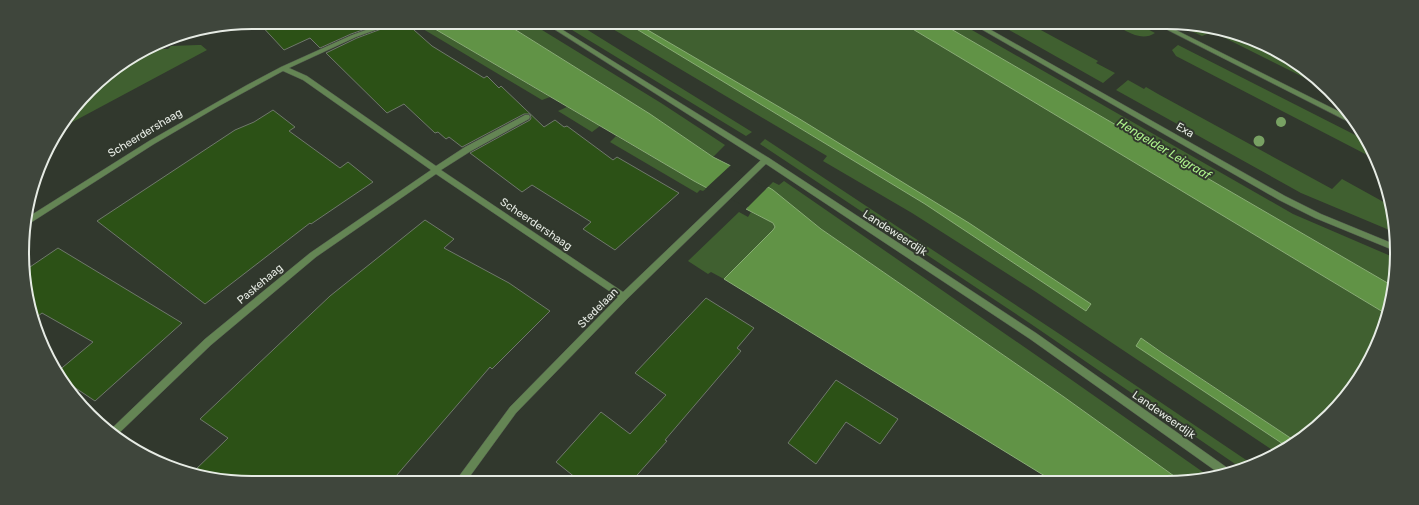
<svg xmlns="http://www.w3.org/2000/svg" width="1419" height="505" font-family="Rubik,sans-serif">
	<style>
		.green { fill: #406030 }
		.water { fill: #619346; stroke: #89ad75 }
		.pier { fill: #31382d }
		.building { fill: #2c5116; stroke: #6f786b }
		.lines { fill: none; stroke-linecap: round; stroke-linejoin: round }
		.service-casing { stroke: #4e554a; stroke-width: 1 }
		.minor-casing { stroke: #4e554a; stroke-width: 1 }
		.tertiary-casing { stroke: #4e554a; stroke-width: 1 }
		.service { fill: #648554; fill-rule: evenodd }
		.minor { fill: #648554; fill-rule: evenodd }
		.tertiary { fill: #648554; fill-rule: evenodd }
		.tree { fill: #78a163 }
		.labels { text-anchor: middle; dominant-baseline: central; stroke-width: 4; stroke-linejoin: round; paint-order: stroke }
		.street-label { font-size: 11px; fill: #e6ebe4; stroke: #31382d }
		.water-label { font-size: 12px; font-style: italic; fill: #aef38c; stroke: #31382d }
		.rim { fill: none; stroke: #e6ebe4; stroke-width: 2 }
	</style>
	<rect width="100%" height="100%" fill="#31382d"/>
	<path class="green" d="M423 22 550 97 542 100 413 23Z
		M503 22H529L661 103 725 145 713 157 650 114Z
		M559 22H573L586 29 752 132 746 136Z
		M601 22H625L925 204 1086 311 1091 305 798 118 634 22H901L1388 315 1366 368 1319 426 1295 441 1141 338 1137 346 1287 447 1277 453 1036 292 912 213 823 161 827 156Z
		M939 22H958L1293 214 1393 257 1391 285Z
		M995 22H1026L1098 61 1096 63 1115 73 1103 83Z
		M1110 22H1134L1155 33C1140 43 1124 29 1110 22Z
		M1194 26 1222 29 1308 71 1315 79 1305 78 1219 35 1207 34 1202 36 1189 30Z
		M198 45H201L207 50 65 126 100 79 151 48 159 47 158 49H168L171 46Z
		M1178 45 1367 141 1373 158 1176 56 1172 50Z
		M1128 80 1144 89 1146 87 1158 94 1332 189 1342 179 1389 205 1395 222 1394 232 1301 193 1116 90Z
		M567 107 600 126 592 132 558 111Z
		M616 136 694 181 707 188 703 191 700 190 697 193 610 142Z
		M765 139 1061 335 1252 464 1241 468 1031 324 760 144Z
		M784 181 1056 369 1210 477 1197 481H1181L1064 397 821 229 768 187 773 182 779 185Z
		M739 212 748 217 751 212 773 223 775 227 773 230 724 279 711 272 708 274 688 261Z"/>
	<path class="water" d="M423 22H503L650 114 713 157 731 166 728 168 766 189 768 187 773 190 821 229 1064 397 1181 481H1053L724 279 773 230 775 227 773 223 746 209 748 207 710 185 707 188 694 181Z
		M625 22H634L798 118 969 223 1091 304 1086 311 925 204Z
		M901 22H939L1391 285 1388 315Z
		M1141 338 1161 352 1295 441 1287 447 1280 442 1136 346Z"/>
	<path class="pier" d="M732 164 731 168 748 177 765 187 769 186 745 210V207L711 187 708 190 705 189Z"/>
	<path class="building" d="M258 22H405L432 46 484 78 487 76 499 88 501 86 544 127 555 120 564 127 567 126 613 160 617 157 679 193 615 250 583 229 591 222 532 185 522 192 470 153 530 120 531 118 530 114H524L462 147 449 137 446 139 438 132 435 133 404 104 387 113 326 53 357 38 384 28 386 26 383 23 351 34 320 48 310 38 284 50Z
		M273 110 295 127 289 131 340 168 348 162 373 182 311 224 310 223 205 304 97 221 235 130 254 122Z
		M425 220 454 239 444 248 509 283 550 311 492 369 490 367 390 483H252L191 474 228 438 200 419 330 296Z
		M58 248 182 323 95 401 59 377 57 372 93 342 42 313 33 320 30 312 27 269Z
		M706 298 754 328 737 348 741 351 665 440 667 441 631 482H581L556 462 601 412 630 434 666 395 635 373Z
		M836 380 898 419 880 444 846 422 816 464 788 443Z"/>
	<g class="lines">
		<g class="service-casing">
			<path id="service" d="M1152 22H1160L1346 115 1353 122H1349Z"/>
		</g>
		<g class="minor-casing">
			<path id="minor" d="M969 22H977L1285 196 1321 214 1394 244 1393 250 1315 218 1279 200Z
				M382 24 385 26 384 27 356 37 289 68 307 76 436 166 465 147 525 115H529L530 117 529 119 471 151 441 170 623 292 763 158H769L770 160 627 299 516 413 465 483H454L510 407 618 297 436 174 316 257 211 345 116 436 110 430 205 339 310 253 431 170 303 80 283 71 219 106 154 144 24 227 25 219 149 141 247 85 281 67 352 35Z"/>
		</g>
		<g class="tertiary-casing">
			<path id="tertiary" d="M543 22H550L769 158 1036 333 1229 469 1230 471 1220 474 1030 339 763 162Z"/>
		</g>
		<use href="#service" class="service"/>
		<use href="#minor" class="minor"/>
		<use href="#tertiary" class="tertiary"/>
	</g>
	<g class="tree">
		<circle cx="1281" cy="122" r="5"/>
		<circle cx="1259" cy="141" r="5.5"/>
	</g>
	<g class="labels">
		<g class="street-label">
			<text transform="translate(1185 130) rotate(30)">Exa</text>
			<text transform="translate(145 133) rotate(-31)">Scheerdershaag</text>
			<text transform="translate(536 224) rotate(34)">Scheerdershaag</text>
			<text transform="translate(895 233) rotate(33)">Landeweerdijk</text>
			<text transform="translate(260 284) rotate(-40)">Paskehaag</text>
			<text transform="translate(598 308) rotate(-45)">Stedelaan</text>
			<text transform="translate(1164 415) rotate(35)">Landeweerdijk</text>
		</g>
		<g class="water-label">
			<text transform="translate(1164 149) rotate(31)">Hengelder Leigraaf</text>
		</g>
	</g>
	<path d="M0 0H1419V505H0ZM252 29H1167A223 223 0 0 1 1390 252V253A223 223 0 0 1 1167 476H252A223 223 0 0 1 29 253V252A223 223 0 0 1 252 29Z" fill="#3f463c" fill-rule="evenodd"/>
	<path class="rim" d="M252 29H1167A223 223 0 0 1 1390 252V253A223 223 0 0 1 1167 476H252A223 223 0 0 1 29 253V252A223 223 0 0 1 252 29Z"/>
</svg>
